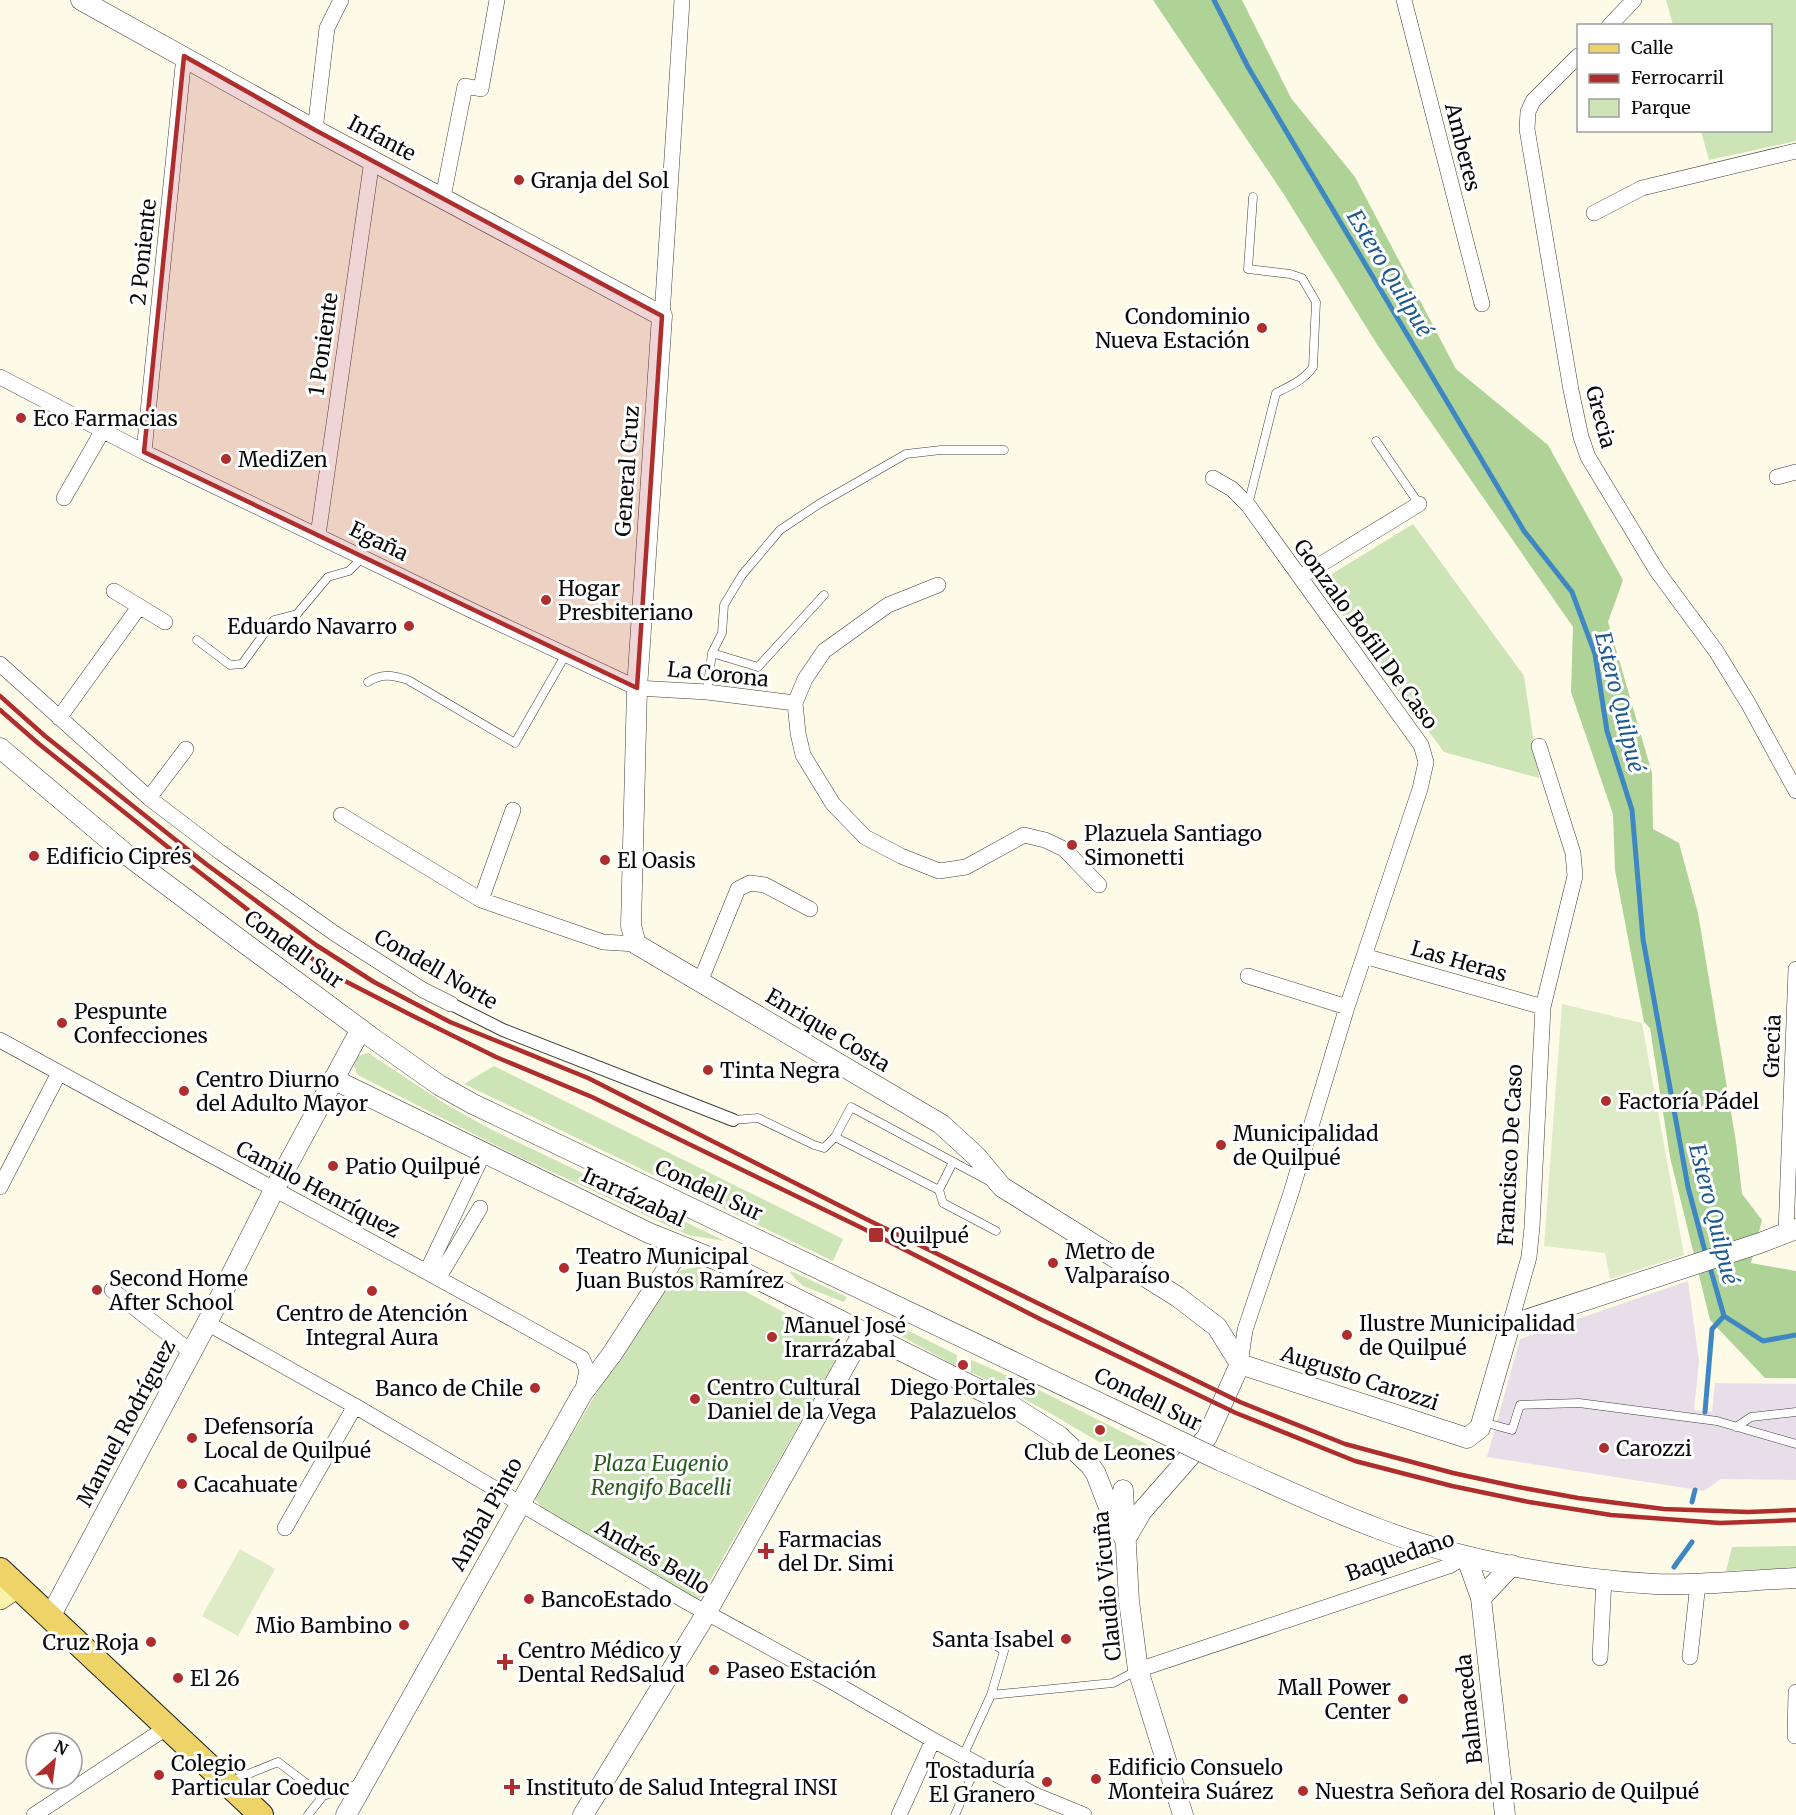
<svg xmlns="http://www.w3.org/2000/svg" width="1796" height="1815" font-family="Merriweather,serif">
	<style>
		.industrial { fill: #e8dee9 }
		.green { fill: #cce4b6 }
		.forest { fill: #afd396 }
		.pitch { fill: #ddecc7 }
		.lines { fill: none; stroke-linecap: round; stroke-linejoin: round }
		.stream { stroke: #3e87c2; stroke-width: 5 }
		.service-casing { stroke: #3d3d3d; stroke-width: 9 }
		.pedestrian-casing { stroke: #3d3d3d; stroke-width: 14 }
		.minor-casing { stroke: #3d3d3d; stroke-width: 16 }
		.tertiary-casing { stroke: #3d3d3d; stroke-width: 21 }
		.secondary-casing { stroke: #2c2c2c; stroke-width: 22 }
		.primary-casing { stroke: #1b1b1b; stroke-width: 26 }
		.service { stroke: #fff; stroke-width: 8 }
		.pedestrian { stroke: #fff; stroke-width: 12 }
		.minor { stroke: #fff; stroke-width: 15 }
		.tertiary { stroke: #fff; stroke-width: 20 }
		.secondary { stroke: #f9f3a8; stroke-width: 21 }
		.primary { stroke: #eed368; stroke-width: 24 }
		.rail { stroke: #ae2e2e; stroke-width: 4.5 }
		.tertiary-bridge-casing { stroke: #3d3d3d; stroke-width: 21; stroke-linecap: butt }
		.tertiary-bridge { stroke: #fff; stroke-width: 20 }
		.marked { fill: #ae2e2e; fill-opacity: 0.2; stroke: #ae2e2e; stroke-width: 4.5; stroke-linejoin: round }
		.poi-dot { fill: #ae2e2e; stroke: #fff; stroke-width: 2 }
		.labels { text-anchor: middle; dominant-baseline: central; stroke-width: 6; stroke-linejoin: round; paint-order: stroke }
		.street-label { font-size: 21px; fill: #0a0a0a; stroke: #fff }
		.poi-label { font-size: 21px; fill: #0a0a0a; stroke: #fff; text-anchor: start }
		.park-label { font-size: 21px; font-style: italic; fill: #2a5b20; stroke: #fff }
		.water-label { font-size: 22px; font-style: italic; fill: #1e5990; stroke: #fff }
	</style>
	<rect width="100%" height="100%" fill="#fdfae8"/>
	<path class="industrial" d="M1688 1281 1699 1361 1694 1410 1712 1412 1715 1383 1796 1384V1480L1721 1479 1704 1491 1487 1457 1520 1339Z"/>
	<path class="green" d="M1666 0H1796V141L1709 160 1701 131 1770 130V26L1673 25Z
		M1413 524 1524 676 1539 778 1444 752 1321 587 1322 580Z
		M368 1053 447 1105 492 1130 725 1241 688 1235 507 1151 358 1075 354 1066 357 1056Z
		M494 1066 843 1239 833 1261 464 1084Z
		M699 1267 840 1342 841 1351 699 1600 545 1511 534 1498 664 1280 682 1270Z
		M791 1271 847 1297 844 1302 803 1286 790 1273Z
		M905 1329 957 1355 956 1366 899 1335V1330Z
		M971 1360 1025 1383 1160 1451 1152 1460C1116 1457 1078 1428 1046 1411 1022 1397 996 1385 971 1372Z
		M1796 1546V1568L1726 1571 1732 1547Z"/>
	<path class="forest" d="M1153 0H1242L1291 98 1355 177 1456 369 1548 445 1623 580 1608 622 1652 773 1653 829 1679 843 1698 913 1736 1142 1742 1194 1762 1220 1751 1263 1796 1271V1378H1765L1710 1320 1670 1157 1650 1028 1644 1022 1615 870 1613 814 1571 692 1573 627 1378 346 1283 193Z"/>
	<path class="pitch" d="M1562 1004 1642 1023 1684 1255 1610 1279 1605 1253 1544 1246Z
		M240 1549 275 1569 238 1636 202 1616Z"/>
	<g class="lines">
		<path class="stream" d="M1214 0 1248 67 1524 531 1572 592 1595 654 1607 731 1632 810 1643 939 1688 1187 1706 1255
			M1709 1264 1724 1316 1763 1341 1796 1335
			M1705 1412 1712 1329 1724 1316
			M1692 1502 1695 1490
			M1674 1567 1692 1542"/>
		<g class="service-casing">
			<path id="service" d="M1376 441 1419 504
				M1248 505 1276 393C1290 386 1304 380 1313 367L1316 302 1302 278 1290 274 1248 269 1253 197
				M197 640 230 665 242 664 274 620 297 614 328 577 349 571 362 558
				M712 653 758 667 824 595
				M368 682C382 673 392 675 408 680L515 743 566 654
				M707 692 712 653 722 633 724 605 742 575 780 530 819 504 906 454 941 450H1004
				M733 1120 758 1118 814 1145 824 1148 835 1137
				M953 1162 939 1190 943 1203 996 1231
				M939 1190 835 1137 851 1107 987 1180
				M1483 1422 1512 1430 1520 1405 1579 1403 1717 1421 1796 1444
				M1736 1427 1751 1417 1796 1412
				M991 1695 1004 1651 992 1643
				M963 1756 991 1695 1113 1683 1136 1671
				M231 1781 278 1762 323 1796 308 1815
				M323 1796 358 1784
				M955 1815 977 1764"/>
		</g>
		<g class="pedestrian-casing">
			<path id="pedestrian" d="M451 1004 503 1030 733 1120"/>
		</g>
		<g class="minor-casing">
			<path id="minor" d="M1404 0 1482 304
				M1609 26 1634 0
				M1578 56 1533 101 1528 112 1527 129 1571 390 1581 437 1588 457 1657 571 1716 651 1748 703 1796 791
				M315 130 327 28 341 0
				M443 197 465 86 481 89 497 0
				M1594 213 1642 188 1796 151
				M662 316 682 0
				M0 377 144 452 475 612 637 688 707 692 795 703
				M144 452 184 56
				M1777 477 1796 472
				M1213 478 1232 489 1248 505 1421 745 1426 762 1420 789 1347 1007 1291 1193 1245 1330 1240 1364
				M64 498 103 430
				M318 535 372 160
				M1300 577 1419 504
				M114 591 165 622
				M0 664 149 798 220 852 334 933 423 990 451 1004
				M795 703 798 733 803 755 833 804 865 837 901 856 939 871 966 867 1024 835 1045 840 1064 849 1099 885
				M795 703 805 679 824 651 888 605 938 585
				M59 718 139 607
				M149 798 186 749
				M341 815 481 900 603 942 636 944
				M481 900 513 810
				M1364 956 1543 1007
				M1248 976 1347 1007
				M700 982 738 889 750 883 765 885 810 909
				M0 1040C193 1147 389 1249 582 1358L587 1370 583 1389
				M0 1187 59 1073
				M1786 1232 1796 969
				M427 1271 484 1152
				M439 1277 480 1208
				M112 1290 191 1352
				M207 1323 355 1406 687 1602 831 1681 933 1740 1035 1795 1084 1815
				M1510 1325 1529 1257 1532 1227 1543 1007 1575 876 1573 853 1539 746
				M285 1528 355 1406
				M1690 1657 1698 1583
				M1600 1658 1604 1579
				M1138 1670 1449 1566 1466 1556
				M1795 1736 1796 1692
				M34 1815 166 1728
				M899 1815 933 1740"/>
		</g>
		<g class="tertiary-casing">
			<path id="tertiary" d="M81 0 315 130 662 316 637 688 631 926 636 944 941 1124 976 1156 1002 1187 1178 1297 1217 1327 1240 1364
				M0 748 127 855 239 939 371 1037 439 1085 473 1104 1169 1436
				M333 1079 649 1233 729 1265 1012 1406 1059 1436 1090 1465 1096 1474 1108 1505 1125 1540
				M1240 1364 1467 1438 1480 1428 1510 1325 1760 1243 1796 1229
				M1221 1461C1273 1484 1325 1509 1379 1529 1462 1561 1566 1579 1655 1584 1701 1586 1750 1580 1796 1578
				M1123 1490 1129 1601 1138 1670 1183 1815
				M1125 1540 1142 1511 1207 1437 1240 1364
				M1466 1556 1481 1598 1505 1815
				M1481 1598 1512 1565
				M50 1617 207 1323 274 1190 361 1029
				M346 1815 582 1394 612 1354 682 1246
				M583 1815 700 1624 863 1333"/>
		</g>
		<g class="secondary-casing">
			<path id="secondary" d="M0 1599 18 1587"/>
		</g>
		<g class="primary-casing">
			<path id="primary" d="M0 1570 261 1815"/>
		</g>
		<use href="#service" class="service"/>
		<use href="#pedestrian" class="pedestrian"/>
		<use href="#minor" class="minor"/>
		<use href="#tertiary" class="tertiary"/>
		<use href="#secondary" class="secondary"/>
		<use href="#primary" class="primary"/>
		<path class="rail" d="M0 696 45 736 206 864 316 945 374 982 450 1022 588 1078 866 1219 1240 1402 1345 1444 1453 1473 1518 1487 1578 1498 1664 1509 1748 1512 1796 1510
			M0 710 39 744 194 868 293 945 341 979 413 1016 496 1057 592 1097 862 1228 1040 1319 1236 1413 1355 1461 1452 1486 1529 1502 1611 1515 1720 1523 1796 1520"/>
		<g class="tertiary-bridge-casing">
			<path id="tertiary-bridge" d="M1169 1436 1221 1461"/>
		</g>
		<use href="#tertiary-bridge" class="tertiary-bridge"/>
	</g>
	<path class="marked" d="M184 56 315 130 662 316 637 688 144 452Z"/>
	<g class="poi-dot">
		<circle cx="519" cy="180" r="6"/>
		<circle cx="1262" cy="328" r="6"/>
		<circle cx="21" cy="418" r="6"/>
		<circle cx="226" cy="459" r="6"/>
		<circle cx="546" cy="600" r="6"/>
		<circle cx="409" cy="626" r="6"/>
		<circle cx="1072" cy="845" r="6"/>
		<circle cx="34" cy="856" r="6"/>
		<circle cx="605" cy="860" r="6"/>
		<circle cx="62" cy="1023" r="6"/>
		<circle cx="708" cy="1070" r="6"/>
		<circle cx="184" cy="1091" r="6"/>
		<circle cx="1606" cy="1101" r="6"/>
		<circle cx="1221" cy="1145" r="6"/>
		<circle cx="333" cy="1166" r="6"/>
		<rect x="868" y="1227" width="16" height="16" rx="3"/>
		<circle cx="1053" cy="1263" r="6"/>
		<circle cx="564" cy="1268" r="6"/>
		<circle cx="97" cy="1290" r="6"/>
		<circle cx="372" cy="1291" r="6"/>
		<circle cx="1347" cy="1335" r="6"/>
		<circle cx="772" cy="1337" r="6"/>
		<circle cx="963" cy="1365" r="6"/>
		<circle cx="535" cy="1388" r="6"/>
		<circle cx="695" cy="1399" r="6"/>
		<circle cx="1100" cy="1430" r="6"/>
		<circle cx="192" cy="1438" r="6"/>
		<circle cx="1604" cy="1448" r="6"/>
		<circle cx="182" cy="1484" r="6"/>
		<path d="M763 1542h6v6h6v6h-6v6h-6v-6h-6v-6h6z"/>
		<circle cx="529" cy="1599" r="6"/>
		<circle cx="404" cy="1625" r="6"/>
		<circle cx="1066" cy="1639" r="6"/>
		<circle cx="151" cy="1642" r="6"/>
		<path d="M502 1653h6v6h6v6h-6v6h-6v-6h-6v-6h6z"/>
		<circle cx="714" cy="1670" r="6"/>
		<circle cx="178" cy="1678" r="6"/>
		<circle cx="1403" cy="1699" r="6"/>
		<circle cx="159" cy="1775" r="6"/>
		<circle cx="1096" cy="1779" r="6"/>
		<circle cx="1047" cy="1782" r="6"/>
		<path d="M509 1778h6v6h6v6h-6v6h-6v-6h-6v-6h6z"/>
		<circle cx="1303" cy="1791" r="6"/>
	</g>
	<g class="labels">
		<g class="street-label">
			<text transform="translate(382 138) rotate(28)">Infante</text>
			<text transform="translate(1463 147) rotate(76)">Amberes</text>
			<text transform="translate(143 252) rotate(-84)">2 Poniente</text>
			<text transform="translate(323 344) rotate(-82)">1 Poniente</text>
			<text transform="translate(1601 417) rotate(75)">Grecia</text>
			<text transform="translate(627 471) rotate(-86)">General Cruz</text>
			<text transform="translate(379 541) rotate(26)">Egaña</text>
			<text transform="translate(1366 634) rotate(54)">Gonzalo Bofill De Caso</text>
			<text transform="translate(718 674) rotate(6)">La Corona</text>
			<text transform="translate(294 949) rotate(36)">Condell Sur</text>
			<text transform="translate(1459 961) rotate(16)">Las Heras</text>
			<text transform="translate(436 969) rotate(30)">Condell Norte</text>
			<text transform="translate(828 1030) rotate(31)">Enrique Costa</text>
			<text transform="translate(1772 1046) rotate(-88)">Grecia</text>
			<text transform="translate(1510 1155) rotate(-87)">Francisco De Caso</text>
			<text transform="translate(318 1189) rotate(28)">Camilo Henríquez</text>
			<text transform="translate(709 1190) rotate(25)">Condell Sur</text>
			<text transform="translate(634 1197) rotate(25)">Irarrázabal</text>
			<text transform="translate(1360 1378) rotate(18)">Augusto Carozzi</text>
			<text transform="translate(1148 1399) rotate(26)">Condell Sur</text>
			<text transform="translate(126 1423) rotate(-62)">Manuel Rodríguez</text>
			<text transform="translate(486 1514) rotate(-61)">Aníbal Pinto</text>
			<text transform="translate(1400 1556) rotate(-19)">Baquedano</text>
			<text transform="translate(653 1557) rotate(30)">Andrés Bello</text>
			<text transform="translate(1107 1586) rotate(-95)">Claudio Vicuña</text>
			<text transform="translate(1469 1709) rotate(-96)">Balmaceda</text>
		</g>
		<g class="poi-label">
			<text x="531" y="180">Granja del Sol</text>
			<text x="1250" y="316" text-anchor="end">Condominio<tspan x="1250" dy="24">Nueva Estación</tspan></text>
			<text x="33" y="418">Eco Farmacias</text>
			<text x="238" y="459">MediZen</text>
			<text x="558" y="588">Hogar<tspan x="558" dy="24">Presbiteriano</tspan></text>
			<text x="397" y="626" text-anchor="end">Eduardo Navarro</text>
			<text x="1084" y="833">Plazuela Santiago<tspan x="1084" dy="24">Simonetti</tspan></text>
			<text x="46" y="856">Edificio Ciprés</text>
			<text x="617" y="860">El Oasis</text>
			<text x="74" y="1011">Pespunte<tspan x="74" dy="24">Confecciones</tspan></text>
			<text x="720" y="1070">Tinta Negra</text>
			<text x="196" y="1079">Centro Diurno<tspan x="196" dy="24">del Adulto Mayor</tspan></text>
			<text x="1618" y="1101">Factoría Pádel</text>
			<text x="1233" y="1133">Municipalidad<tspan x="1233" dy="24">de Quilpué</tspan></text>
			<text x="345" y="1166">Patio Quilpué</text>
			<text x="890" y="1235">Quilpué</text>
			<text x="1065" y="1251">Metro de<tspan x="1065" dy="24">Valparaíso</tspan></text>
			<text x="576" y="1256">Teatro Municipal<tspan x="576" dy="24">Juan Bustos Ramírez</tspan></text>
			<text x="109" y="1278">Second Home<tspan x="109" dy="24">After School</tspan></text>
			<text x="372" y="1313" text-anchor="middle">Centro de Atención<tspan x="372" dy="24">Integral Aura</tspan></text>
			<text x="1359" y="1323">Ilustre Municipalidad<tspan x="1359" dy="24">de Quilpué</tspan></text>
			<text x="784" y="1325">Manuel José<tspan x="784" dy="24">Irarrázabal</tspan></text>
			<text x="707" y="1387">Centro Cultural<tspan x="707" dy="24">Daniel de la Vega</tspan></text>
			<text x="963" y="1387" text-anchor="middle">Diego Portales<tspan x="963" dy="24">Palazuelos</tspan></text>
			<text x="523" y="1388" text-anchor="end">Banco de Chile</text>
			<text x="204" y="1426">Defensoría<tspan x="204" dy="24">Local de Quilpué</tspan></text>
			<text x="1616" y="1448">Carozzi</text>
			<text x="1100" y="1452" text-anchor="middle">Club de Leones</text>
			<text x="194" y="1484">Cacahuate</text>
			<text x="778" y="1539">Farmacias<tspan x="778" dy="24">del Dr. Simi</tspan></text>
			<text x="541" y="1599">BancoEstado</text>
			<text x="392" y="1625" text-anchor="end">Mio Bambino</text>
			<text x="1054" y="1639" text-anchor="end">Santa Isabel</text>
			<text x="139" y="1642" text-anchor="end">Cruz Roja</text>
			<text x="518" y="1650">Centro Médico y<tspan x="518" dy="24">Dental RedSalud</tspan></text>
			<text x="726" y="1670">Paseo Estación</text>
			<text x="190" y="1678">El 26</text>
			<text x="1391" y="1687" text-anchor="end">Mall Power<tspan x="1391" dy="24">Center</tspan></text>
			<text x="171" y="1763">Colegio<tspan x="171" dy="24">Particular Coeduc</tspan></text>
			<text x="1108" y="1767">Edificio Consuelo<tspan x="1108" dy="24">Monteira Suárez</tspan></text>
			<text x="1035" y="1770" text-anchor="end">Tostaduría<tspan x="1035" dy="24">El Granero</tspan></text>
			<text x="526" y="1787">Instituto de Salud Integral INSI</text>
			<text x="1315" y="1791">Nuestra Señora del Rosario de Quilpué</text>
		</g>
		<g class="park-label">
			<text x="661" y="1463">Plaza Eugenio<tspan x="661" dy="24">Rengifo Bacelli</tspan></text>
		</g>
		<g class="water-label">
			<text transform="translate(1390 273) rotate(59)">Estero Quilpué</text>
			<text transform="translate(1620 702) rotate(76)">Estero Quilpué</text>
			<text transform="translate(1714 1214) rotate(76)">Estero Quilpué</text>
		</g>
	</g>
	<rect x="1577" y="24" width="195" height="108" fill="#ffffff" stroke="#9d9d9d" stroke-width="1.5"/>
	<rect x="1589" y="44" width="30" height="9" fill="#eed368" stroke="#9d9d9d" stroke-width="1.5"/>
	<text x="1631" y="54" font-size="18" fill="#0a0a0a">Calle</text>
	<rect x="1589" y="74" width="30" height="9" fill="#ae2e2e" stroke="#9d9d9d" stroke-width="1.5"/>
	<text x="1631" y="84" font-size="18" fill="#0a0a0a">Ferrocarril</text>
	<rect x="1589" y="99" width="30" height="18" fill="#cce4b6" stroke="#9d9d9d" stroke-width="1.5"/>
	<text x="1631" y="114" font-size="18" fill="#0a0a0a">Parque</text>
	<g transform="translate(54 1761) rotate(28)"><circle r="28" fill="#ffffff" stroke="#9d9d9d" stroke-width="1.5"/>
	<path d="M0-4.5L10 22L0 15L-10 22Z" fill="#ae2e2e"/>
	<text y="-9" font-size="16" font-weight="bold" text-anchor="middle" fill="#0a0a0a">N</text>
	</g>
</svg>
